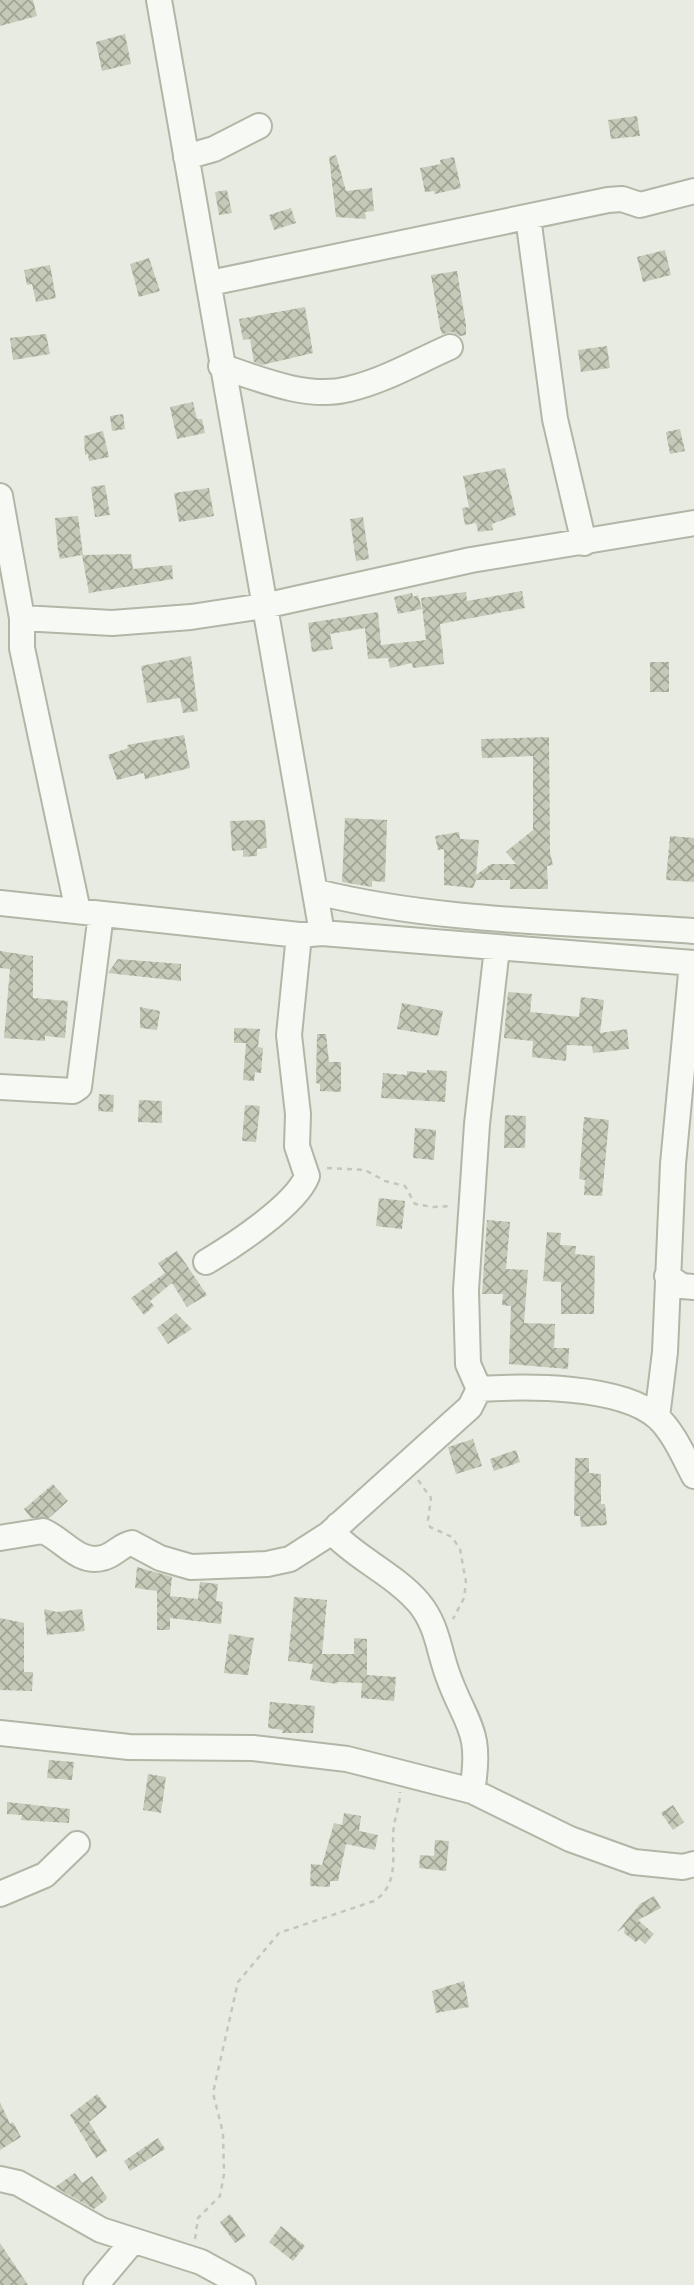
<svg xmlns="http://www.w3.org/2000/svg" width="694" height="2285" font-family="Lato,sans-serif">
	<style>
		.building { fill: url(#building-cross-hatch) }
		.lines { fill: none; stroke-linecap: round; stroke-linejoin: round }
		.minor-casing { stroke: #b1b6a6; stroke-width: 28 }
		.path { stroke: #c3c6bb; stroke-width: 2.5; stroke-dasharray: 5 5; stroke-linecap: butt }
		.minor { stroke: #f7f9f4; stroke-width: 24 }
	</style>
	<defs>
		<pattern id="building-cross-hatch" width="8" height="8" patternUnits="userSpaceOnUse" patternTransform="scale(1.75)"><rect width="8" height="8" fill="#c4c9b8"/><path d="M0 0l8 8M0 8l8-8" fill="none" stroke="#a0a596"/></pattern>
	</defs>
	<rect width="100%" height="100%" fill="#e8ebe1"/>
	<path class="building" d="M0 0H33L37 16 0 26Z
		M125 34 131 64 102 71 96 42Z
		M637 116 640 136 611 139 608 120Z
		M336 155 346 191 372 188 374 211 365 212 366 219 336 217 329 157Z
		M454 157 461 188 435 194 434 191 425 192 420 168 441 164 440 160Z
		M227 190 232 213 219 215 215 192Z
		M291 208 296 223 274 230 269 215Z
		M665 250 671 275 643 282 637 257Z
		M149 258 160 291 139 297 130 264Z
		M50 265 56 298 36 302 32 284 27 285 24 270Z
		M457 271 466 325V335L460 336 452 332 442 334 440 328 431 275Z
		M305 307 313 353 262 365 254 362 250 339 243 340 239 319Z
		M46 334 50 354 13 360 10 338Z
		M607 346 610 368 581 372 578 350Z
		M193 402 197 419H202L205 433 177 439 170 407Z
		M123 414 125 429 112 431 110 416Z
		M680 429 685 451 670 454 666 432Z
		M103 431 109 457 89 461 88 454 85 455 84 436Z
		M505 468 516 515 492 524 493 530 478 532 476 523 465 525 462 508 469 507 463 476Z
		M105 485 110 515 95 517 91 487Z
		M209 488 214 516 179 522 174 493Z
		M78 516 83 555 131 554 133 569 172 565 173 579 89 593 82 555 60 559 58 550 55 518Z
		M363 517 369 559 356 561 350 519Z
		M522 591 525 608 440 624 444 664 413 668 412 663 390 668 388 658 368 659 365 628 330 634 333 649 312 652 308 623 378 612 381 645 426 640 421 598 466 592 467 601Z
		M412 593 413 597 418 595 422 609 398 614 394 597Z
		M191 656 198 711 183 713 180 698 147 703 141 666Z
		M650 662H669V692H650Z
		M184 735 190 768 145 779 144 773 117 780 108 755 128 748 127 745Z
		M549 737 550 853 553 865 547 866 548 889H510V880H476L473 888 444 885V849L438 850 435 836 459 832 460 839 479 840 476 875 491 864H516L506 852 533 830V756L482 758 481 739Z
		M345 818 387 820 385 882 372 881V887L342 882Z
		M265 820 267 848 257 849V856L243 857V850L232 851 230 821Z
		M670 836 694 838V882L666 880Z
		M0 951 33 956V998L68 1001 65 1038 45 1036V1041L4 1038 10 969 0 968Z
		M118 959 181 964V981L108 973Z
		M508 992 532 994 530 1012 579 1017 581 997 604 1000 600 1033 627 1029 629 1049 593 1053 592 1046 567 1045 566 1061 532 1057 533 1041 504 1038Z
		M402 1003 443 1011 438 1036 397 1029Z
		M140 1007 160 1011 157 1030 140 1028Z
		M234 1028 260 1029 258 1047 263 1048 261 1073 255 1072 254 1081 243 1080 246 1043H234Z
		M317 1034H326L329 1062H341V1092L320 1091V1084L316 1083Z
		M427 1070 447 1071 445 1102 381 1098 383 1073 407 1075V1071L427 1073Z
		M99 1094 114 1095 113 1112 98 1111Z
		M139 1100 162 1101V1123L138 1122Z
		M245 1105 260 1106 256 1142 242 1141Z
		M505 1115 526 1116 525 1148H504Z
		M584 1117 609 1120 602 1196 584 1195 585 1180 579 1179Z
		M415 1128 436 1130 434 1160 413 1158Z
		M379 1198 405 1201 402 1229 376 1226Z
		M487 1220 510 1222 506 1269 528 1270 524 1323 555 1324 554 1348H569L568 1369 509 1364 511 1306 502 1305 503 1294H482Z
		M547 1232 561 1233 560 1245 576 1246 575 1254 595 1256 594 1314H561V1282L543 1281Z
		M177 1251 207 1295 187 1307 172 1283 150 1301 154 1306 144 1315 131 1298 165 1273 158 1263Z
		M176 1313 192 1329 168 1344 157 1328Z
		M473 1439 482 1466 456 1474 448 1447Z
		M516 1450 520 1462 494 1471 490 1459Z
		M575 1458H589V1473L601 1474V1504H605L607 1525 581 1527 580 1516H574Z
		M53 1484 68 1501 49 1518H31L24 1509Z
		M137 1567 172 1577 170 1596 198 1599 200 1582 218 1584 216 1601 223 1602 221 1624 170 1618V1630H157V1591L135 1588Z
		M294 1597 327 1600 322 1654H354V1638L367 1639V1675L396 1677 394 1701 361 1698 362 1683 337 1682V1684L310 1680 313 1664 288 1661Z
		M44 1609 57 1612 82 1609 85 1631 47 1635Z
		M0 1618 24 1623V1672H33L32 1691 0 1690Z
		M229 1634 254 1638 248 1675 224 1673Z
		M270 1702 315 1706 313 1733H282L283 1730 268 1728Z
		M49 1760 74 1762 72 1780 47 1778Z
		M148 1774 166 1777 161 1813 143 1810Z
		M7 1802 70 1809 69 1823 21 1820 22 1815 7 1814Z
		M673 1805 684 1822 673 1830 661 1813Z
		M344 1813 361 1816 359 1831 378 1835 375 1850 346 1844 338 1881H330V1887L310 1886 311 1864 322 1865 334 1823 342 1825Z
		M435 1840 449 1841 446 1871 419 1868 420 1855 434 1856Z
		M654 1896 661 1908 638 1920 654 1934 645 1944 639 1939 636 1942 624 1933 625 1927 617 1932 640 1904Z
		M464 1981 469 2007 436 2013 432 1991Z
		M97 2094 107 2107 89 2122 107 2151 96 2158 70 2115Z
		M0 2102 10 2124 13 2122 21 2137 0 2150Z
		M158 2138 165 2149 130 2171 124 2161Z
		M75 2173 82 2183 92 2176 107 2197 106 2200 94 2209 55 2187Z
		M230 2214 246 2236 235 2243 220 2222Z
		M281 2226 305 2246 293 2261 269 2242Z
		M0 2243 28 2285H0Z"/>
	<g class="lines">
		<g class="minor-casing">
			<path id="minor" d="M159 0 322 933
				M186 157 214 149 259 126
				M528 217 555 419 584 543
				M210 283 608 200 622 199 640 205 694 191
				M221 366C259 379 308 400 349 389 384 381 418 361 450 347
				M0 496 22 618V648L78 911
				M22 618 112 623 191 617 264 606 471 560 694 523
				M317 892C437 922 570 922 694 931
				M0 903 299 935 322 933 694 963
				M0 1087 73 1091 79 1087 101 914
				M206 1262C233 1246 296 1205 307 1176L297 1146 298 1114 289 1035 299 935
				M667 1276 682 1286 694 1287
				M479 1389C526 1386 620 1385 657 1417 673 1431 684 1457 694 1476
				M657 1417 665 1352 673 1164 692 963
				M338 1525 335 1535C361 1561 395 1575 419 1603 437 1625 438 1647 447 1673 465 1725 483 1728 472 1791
				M0 1538 43 1531C63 1539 78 1564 102 1558 114 1556 120 1545 132 1543L160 1558 191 1567 267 1564 290 1559 329 1534 470 1407 479 1389 468 1364 466 1290 477 1124 497 948
				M0 1733 129 1747 253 1748 347 1759 472 1791 570 1839 634 1862 683 1867 694 1864
				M0 1894 45 1875 77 1844
				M0 2179 18 2183 101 2230 201 2262 243 2285
				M96 2285 133 2241"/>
		</g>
		<path class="path" d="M327 1168 365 1170 385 1181 405 1186 415 1204 433 1207 452 1206
			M418 1480 431 1498 428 1520 430 1527 452 1537 460 1549 466 1582 464 1598 453 1619
			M195 2239 198 2218 220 2196 224 2174 223 2133 213 2093 238 1982 279 1933 374 1901C402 1883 390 1851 394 1825 396 1814 400 1804 400 1792"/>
		<use href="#minor" class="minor"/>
	</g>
</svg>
